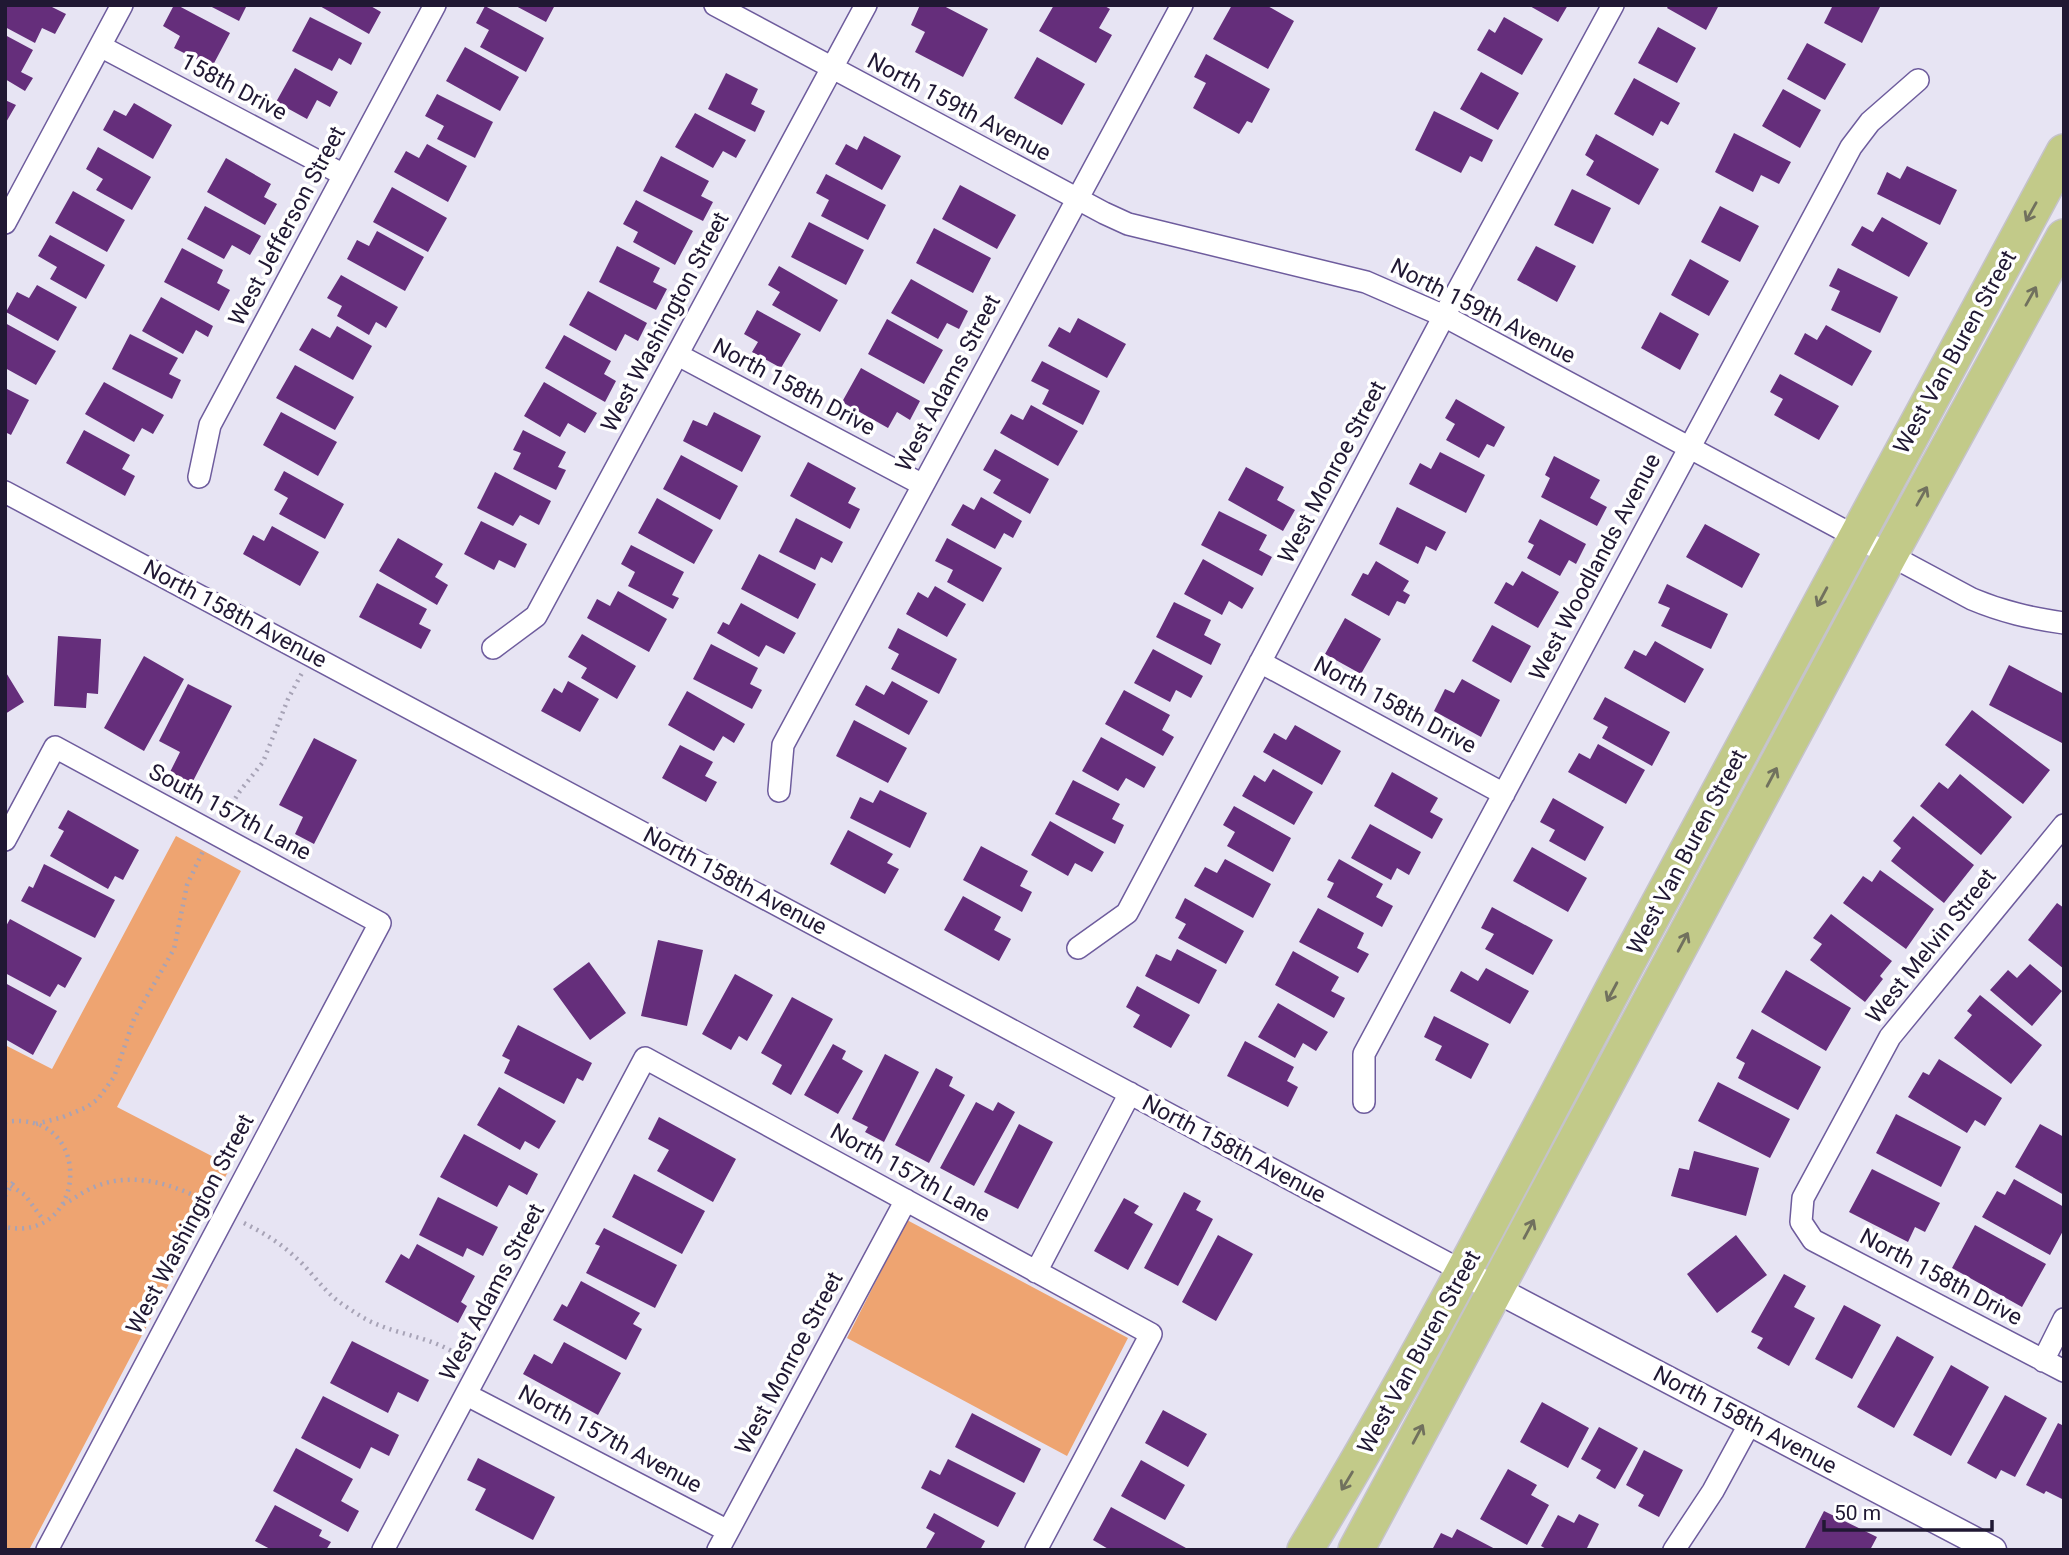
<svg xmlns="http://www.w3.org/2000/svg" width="2069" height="1555" font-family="Roboto,sans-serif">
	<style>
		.green { fill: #eea471 }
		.building { fill: #652e7b }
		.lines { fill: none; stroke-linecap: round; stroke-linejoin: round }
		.minor-casing { stroke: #6e5c9d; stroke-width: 24 }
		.tertiary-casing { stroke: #6e5c9d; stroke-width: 29 }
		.primary-casing { stroke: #c5c3ca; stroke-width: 38 }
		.path { stroke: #a7a3b6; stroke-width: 4.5; stroke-dasharray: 2 5; stroke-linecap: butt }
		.minor { stroke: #fff; stroke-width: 21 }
		.tertiary { stroke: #fff; stroke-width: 26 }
		.primary { stroke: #c2ca89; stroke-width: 35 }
		.oneway { stroke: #71715e }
		.labels { text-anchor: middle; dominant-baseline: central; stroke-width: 7; stroke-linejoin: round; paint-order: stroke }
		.street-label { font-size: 23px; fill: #201833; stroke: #fff }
	</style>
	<rect width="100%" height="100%" fill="#e7e4f3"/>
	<path class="green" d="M176 836 241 871 117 1107 231 1166 29 1550H5V1045L52 1069Z
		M907 1220 1128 1338 1067 1456 847 1338Z"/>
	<path class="building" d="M5 5H48L66 14 55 34 42 28 35 43 5 27Z
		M174 5H177L230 33 212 67 174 48 180 36 163 26Z
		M208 5H247L239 21Z
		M318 5H369L381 12 369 34Z
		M514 5H555L546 22Z
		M920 5H942L988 29 963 77 915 52 925 32 911 25Z
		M1054 5H1103L1110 9 1099 28 1112 35 1096 63 1039 31Z
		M1232 5H1266L1294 21 1268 69 1213 39Z
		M1528 5H1568L1558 22Z
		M1669 5H1719L1706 30 1667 8Z
		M1833 5H1881L1862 43 1824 23Z
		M485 6 544 38 526 72 480 47 489 30 476 23Z
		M310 17 362 43 351 65 339 58 332 71 292 51Z
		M1504 17 1543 39 1522 75 1477 50 1489 29 1495 33Z
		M1658 27 1696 48 1677 83 1638 63Z
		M5 35 33 50 21 72 33 78 25 91 5 79Z
		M1807 43 1846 64 1825 100 1787 79Z
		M465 47 519 77 500 111 446 81Z
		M1206 54 1270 89 1252 123 1247 121 1239 134 1193 108 1206 83 1194 77Z
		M1037 57 1085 84 1062 125 1014 98Z
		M295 68 338 92 330 107 317 100 307 119 276 102Z
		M1481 72 1519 93 1498 130 1460 109Z
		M726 73 758 89 751 104 765 111 755 132 708 109Z
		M1634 78 1680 103 1668 125 1661 121 1653 136 1614 114Z
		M1783 89 1821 110 1800 148 1762 126Z
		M437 94 493 122 475 158 437 139 444 126 425 116Z
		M5 100 16 105 5 124Z
		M134 103 172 125 153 159 103 130 114 110 126 116Z
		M1434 111 1493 140 1482 162 1470 156 1461 173 1415 150Z
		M695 113 746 140 736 158 723 151 713 168 675 147Z
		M1734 133 1791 162 1779 184 1761 175 1753 192 1715 172Z
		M1596 134 1659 169 1639 205 1586 175 1594 161 1585 155Z
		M864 136 901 156 882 190 835 164 846 144 857 150Z
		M427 144 467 166 448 202 394 172 406 151 419 158Z
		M98 147 151 177 132 210 96 190 103 179 86 169Z
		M661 156 709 181 701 196 713 202 703 221 643 191Z
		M226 158 271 184 264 197 277 204 265 225 207 192Z
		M1907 166 1957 190 1940 225 1877 194 1887 172 1900 179Z
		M826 174 886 205 868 240 821 216 829 200 816 193Z
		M960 185 1016 215 997 249 942 219Z
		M392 187 447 218 428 252 373 222Z
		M1572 189 1611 208 1593 244 1554 225Z
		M73 191 125 220 107 252 55 223Z
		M636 200 693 231 675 265 633 242 638 232 623 224Z
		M205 206 261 236 250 255 232 245 224 259 187 239Z
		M1720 206 1759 226 1740 262 1701 242Z
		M1882 217 1928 243 1909 277 1851 245 1862 226 1873 232Z
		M809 222 864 250 846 285 791 257Z
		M934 228 991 258 973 293 916 263Z
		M377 231 424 257 405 291 347 259 357 240 369 246Z
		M50 235 105 265 86 299 50 279 57 267 38 256Z
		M617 246 660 268 653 282 667 289 656 310 599 282Z
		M1536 246 1576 266 1557 302 1517 280Z
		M182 248 223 270 217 283 230 290 219 311 164 282Z
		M1690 259 1729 281 1709 316 1671 295Z
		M779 266 838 300 820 332 772 305 780 292 768 285Z
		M1838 268 1898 297 1880 333 1831 310 1840 291 1829 286Z
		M341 275 398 307 386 328 376 322 369 335 337 316 342 306 327 298Z
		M911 279 968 311 959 329 947 323 938 339 891 313Z
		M37 285 77 307 58 341 6 312 17 292 29 298Z
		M588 291 647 323 638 341 625 334 616 351 569 325Z
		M161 297 213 326 208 337 196 330 183 354 142 331Z
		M757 310 801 334 781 368 752 352 758 342 744 334Z
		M1660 312 1699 334 1680 370 1641 348Z
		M1078 318 1126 344 1107 378 1048 346 1059 327 1070 333Z
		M887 319 943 350 924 384 868 354Z
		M5 323 56 351 36 385 5 368Z
		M1826 325 1872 351 1852 386 1794 354 1805 333 1817 340Z
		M337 326 372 346 353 380 299 350 312 328 330 338Z
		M130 334 178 358 169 374 181 380 172 399 112 369Z
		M564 335 611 361 604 374 616 381 605 402 545 368Z
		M1042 361 1100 391 1083 425 1042 404 1049 390 1031 381Z
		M295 365 354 397 335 430 276 398Z
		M861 368 920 401 910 420 897 412 888 428 842 402Z
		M1780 374 1839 406 1819 440 1774 415 1783 399 1770 392Z
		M104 382 164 415 153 434 142 428 134 442 85 414Z
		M544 382 597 413 585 433 568 423 560 437 524 416Z
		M5 388 29 400 11 435 5 432Z
		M1456 399 1505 427 1494 447 1487 444 1479 458 1446 440 1455 424 1445 418Z
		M1031 405 1078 431 1058 466 1000 433 1011 414 1023 420Z
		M281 412 337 442 318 476 263 445Z
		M714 412 761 436 742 472 683 441 693 420 707 426Z
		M84 430 130 455 122 469 135 476 125 496 66 463Z
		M523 430 566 452 558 467 566 470 556 490 513 469 521 453 513 450Z
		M995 449 1049 479 1030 514 993 493 1001 480 983 470Z
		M1440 452 1485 475 1466 513 1409 484 1420 463 1431 469Z
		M681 455 738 486 720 520 663 489Z
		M1554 456 1600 480 1590 498 1607 507 1597 526 1541 497 1550 478 1545 475Z
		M808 462 856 488 848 503 860 509 850 529 790 496Z
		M1246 467 1284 487 1277 500 1295 510 1283 531 1228 500Z
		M284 471 344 504 325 539 279 514 288 498 274 490Z
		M495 472 551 501 539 525 520 515 513 526 477 508Z
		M981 497 1022 521 1013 538 1004 533 995 549 951 525 963 504 974 510Z
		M657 498 713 530 694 564 638 533Z
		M1397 507 1446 532 1436 551 1426 546 1418 564 1379 544Z
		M1219 511 1267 535 1259 550 1272 557 1262 576 1201 545Z
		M796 518 843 542 832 563 821 557 815 570 779 552Z
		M1540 519 1586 544 1576 564 1569 560 1560 576 1527 558 1534 545 1528 542Z
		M481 521 527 544 515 568 499 560 494 570 464 554Z
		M1705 524 1760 554 1742 588 1686 557Z
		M272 526 319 552 300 586 243 554 253 535 264 541Z
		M398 538 443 564 435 577 448 585 437 605 379 571Z
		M947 538 1002 568 983 602 947 582 953 570 935 561Z
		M631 545 684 572 672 595 679 598 673 609 628 586 635 572 621 564Z
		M759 554 816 584 798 619 741 589Z
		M1203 559 1254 588 1242 609 1229 601 1222 615 1184 594Z
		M1376 561 1409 581 1403 591 1410 595 1405 604 1397 601 1389 616 1351 595 1363 573 1368 575Z
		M1522 571 1559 592 1538 628 1494 603 1506 582 1513 586Z
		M377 583 427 609 419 624 431 630 421 649 359 617Z
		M1667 584 1728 614 1711 649 1661 626 1670 608 1658 603Z
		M935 586 966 604 947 637 906 614 918 592 928 598Z
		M618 591 667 619 649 652 587 618 597 599 610 606Z
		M1174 602 1211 620 1204 635 1221 644 1211 665 1156 637Z
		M741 603 796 633 784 654 766 645 759 657 717 633 723 622 729 625Z
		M1345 618 1381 639 1361 674 1325 654Z
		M1492 625 1531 646 1511 683 1472 661Z
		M898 628 957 659 939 694 891 669 899 654 888 648Z
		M582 634 636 666 617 699 581 678 587 668 568 657Z
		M58 636 101 639 98 694 87 693 86 708 54 706Z
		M1655 641 1704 669 1685 703 1624 668 1634 650 1646 656Z
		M711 644 758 668 750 684 762 690 752 709 693 679Z
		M1153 649 1203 676 1191 698 1176 690 1170 702 1134 683Z
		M144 656 184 679 144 751 104 728Z
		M2009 665 2064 694V739L2062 743 1989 705Z
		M5 671 24 702 5 714Z
		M1462 679 1500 700 1481 737 1434 711 1445 689 1454 693Z
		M568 681 599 699 580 732 541 711 554 688 562 693Z
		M892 681 928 701 909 735 855 705 866 685 884 695Z
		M188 684 232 706 192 783 170 772 180 752 159 741Z
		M1124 690 1170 715 1162 730 1174 737 1163 756 1105 724Z
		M687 691 745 724 734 743 723 736 714 751 668 725Z
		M1605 697 1670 732 1652 766 1602 738 1608 727 1593 719Z
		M1972 710 2050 770 2023 804 1945 745Z
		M854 720 907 748 888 783 836 756Z
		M1295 725 1341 751 1322 785 1263 752 1274 733 1286 740Z
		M1101 737 1156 767 1144 788 1126 778 1118 791 1082 771Z
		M314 738 357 760 314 844 295 834 303 817 279 805Z
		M1598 744 1645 770 1626 804 1568 772 1579 753 1590 759Z
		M680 745 713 762 705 776 717 782 706 802 662 778Z
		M1273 769 1313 792 1294 825 1242 796 1254 775 1265 782Z
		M1392 772 1438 798 1430 812 1443 819 1432 839 1374 806Z
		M1960 774 2012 817 1981 855 1920 806 1939 782 1948 789Z
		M1073 780 1120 804 1112 819 1124 825 1115 844 1055 814Z
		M880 790 927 813 910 848 850 818 860 797 873 803Z
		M1553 798 1604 827 1585 861 1549 841 1555 830 1540 822Z
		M1234 806 1291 838 1273 872 1227 846 1235 832 1223 825Z
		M68 810 139 850 123 880 115 876 108 889 50 856 64 831 58 828Z
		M1913 816 1974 865 1944 903 1891 861 1901 848 1893 841Z
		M1050 821 1104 852 1092 872 1075 863 1068 876 1031 855Z
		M1370 824 1421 852 1409 875 1397 868 1391 880 1351 858Z
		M848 830 893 854 887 863 899 869 885 894 830 864Z
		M981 846 1028 871 1020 886 1032 892 1022 912 963 880Z
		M1532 847 1587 878 1568 912 1513 881Z
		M1225 859 1271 884 1253 918 1194 886 1205 867 1217 873Z
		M1339 859 1383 884 1376 897 1393 906 1382 927 1327 897 1334 883 1327 880Z
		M44 864 115 900 95 938 21 901 29 886 33 888Z
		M1880 870 1934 909 1906 949 1843 903 1863 876 1872 882Z
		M963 896 1001 917 994 930 1011 939 999 961 944 930Z
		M1185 898 1244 931 1226 964 1178 938 1186 924 1175 918Z
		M2057 903 2064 908V969L2028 940Z
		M1492 907 1553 940 1533 975 1485 949 1494 934 1481 928Z
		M1318 908 1364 933 1357 948 1369 954 1358 973 1299 942Z
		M1831 914 1892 961 1880 976 1883 979 1865 1002 1810 960 1822 944 1813 938Z
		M10 919 82 958 65 988 58 984 50 997 5 973V928Z
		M658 940 703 950 687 1026 641 1016Z
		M1177 949 1217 970 1199 1004 1145 976 1156 954 1171 961Z
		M1293 951 1339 977 1331 991 1345 998 1334 1018 1275 985Z
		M589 962 626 1013 590 1040 553 989Z
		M2030 964 2062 991 2032 1026 1990 990 2008 970 2017 978Z
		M1486 968 1529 991 1510 1024 1450 991 1461 971 1478 981Z
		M1786 970 1851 1008 1826 1051 1761 1012Z
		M735 974 773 995 747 1041 739 1036 731 1050 702 1034Z
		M5 983 57 1011 33 1055 5 1039Z
		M1137 986 1190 1015 1171 1048 1133 1027 1140 1015 1126 1007Z
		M1980 995 2042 1045 2011 1084 1954 1038 1972 1015 1967 1011Z
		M792 997 833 1019 791 1095 772 1084 782 1065 761 1053Z
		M1278 1003 1328 1032 1316 1051 1303 1043 1295 1058 1258 1037Z
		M1434 1016 1489 1044 1471 1079 1435 1060 1442 1046 1424 1037Z
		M518 1025 592 1063 583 1081 577 1078 564 1104 504 1073 510 1060 502 1056Z
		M1752 1029 1821 1067 1798 1110 1738 1078 1745 1063 1736 1058Z
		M1245 1041 1294 1067 1287 1081 1298 1087 1288 1107 1227 1076Z
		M833 1044 846 1051 842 1059 863 1071 838 1114 804 1095Z
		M885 1054 919 1072 884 1142 865 1132 868 1127 852 1119Z
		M1939 1059 2002 1098 1985 1126 1975 1120 1967 1133 1908 1097 1923 1072 1929 1075Z
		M936 1068 953 1077 949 1086 965 1095 929 1163 895 1145Z
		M1718 1082 1790 1119 1770 1158 1698 1121Z
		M499 1087 556 1121 539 1149 525 1141 520 1150 477 1125Z
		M976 1102 993 1111 998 1102 1015 1112 974 1186 940 1168Z
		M1896 1114 1961 1147 1941 1187 1876 1153Z
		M659 1117 736 1159 713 1202 657 1171 669 1150 648 1139Z
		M1019 1124 1053 1142 1018 1209 984 1192Z
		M2040 1124 2064 1137V1195L2015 1167Z
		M464 1134 538 1174 527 1195 509 1185 497 1207 440 1177Z
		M1694 1151 1759 1168 1746 1216 1671 1196 1679 1168 1689 1170Z
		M1872 1169 1940 1203 1925 1232 1915 1227 1908 1242 1849 1212Z
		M634 1174 705 1211 682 1254 612 1217Z
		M2014 1179 2064 1207V1229L2050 1255 1982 1217 1997 1191 2005 1195Z
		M1184 1192 1201 1201 1196 1210 1213 1219 1178 1286 1144 1268Z
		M438 1197 498 1227 483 1256 467 1248 463 1257 419 1235Z
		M1124 1198 1139 1206 1134 1213 1153 1224 1128 1270 1094 1251Z
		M1975 1225 2046 1264 2022 1307 1952 1268Z
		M604 1228 677 1265 655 1308 586 1273 600 1246 595 1244Z
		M1218 1235 1253 1254 1216 1321 1182 1302Z
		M1736 1235 1767 1275 1717 1313 1687 1274Z
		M417 1244 475 1276 461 1302 467 1306 458 1323 385 1282 401 1254 409 1259Z
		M1784 1274 1806 1286 1794 1307 1815 1318 1789 1366 1757 1348 1763 1338 1751 1332Z
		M581 1281 640 1313 633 1324 642 1329 626 1360 553 1320 562 1304 567 1307Z
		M1844 1305 1881 1325 1852 1379 1815 1359Z
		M1897 1336 1934 1357 1894 1428 1857 1407Z
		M352 1341 429 1380 418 1402 398 1392 388 1413 330 1383Z
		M564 1342 621 1373 598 1415 523 1374 534 1354 552 1364Z
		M1951 1365 1989 1387 1951 1456 1913 1435Z
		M2005 1395 2047 1418 2015 1477 2001 1470 1996 1479 1967 1463Z
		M323 1396 399 1435 389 1456 371 1447 360 1469 301 1438Z
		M1542 1402 1589 1428 1568 1468 1520 1442Z
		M1163 1410 1207 1434 1188 1467 1145 1443Z
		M972 1413 1041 1449 1024 1483 955 1447Z
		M2058 1423 2064 1426V1500L2046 1491 2044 1494 2026 1485Z
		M1599 1427 1638 1448 1615 1489 1596 1478 1601 1470 1581 1459Z
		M296 1448 353 1479 341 1501 359 1511 348 1532 273 1491Z
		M1644 1450 1683 1470 1659 1517 1638 1506 1644 1495 1626 1485Z
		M478 1458 555 1497 533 1540 475 1510 486 1489 467 1480Z
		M948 1459 1016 1493 998 1527 921 1488 930 1470 940 1475Z
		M1141 1460 1185 1485 1165 1520 1121 1496Z
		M1508 1469 1537 1485 1531 1495 1549 1505 1527 1545 1480 1519Z
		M275 1505 322 1530 319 1536 331 1542 326 1550H272L255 1541Z
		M1111 1507 1186 1548 1185 1550H1110L1093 1540Z
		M1824 1511 1877 1537 1870 1550H1804Z
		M934 1513 985 1541 980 1550H925L935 1533 926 1528Z
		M1579 1514 1599 1524 1586 1550H1548L1541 1546 1558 1515 1574 1523Z
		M1457 1529 1497 1550H1432L1441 1533 1452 1538Z"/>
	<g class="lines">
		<g class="minor-casing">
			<path id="minor" d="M715 5 1104 213 1128 224 1366 282 1444 316 1972 599C2003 612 2030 618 2064 623
				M100 46 344 175
				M5 223 122 5
				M678 355 923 485
				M199 477 210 425 435 5
				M5 492 1464 1272
				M493 648 536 616 866 5
				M1260 662 1504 794
				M779 791 783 745 1182 5
				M2064 825 1890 1037 1803 1198 1801 1222 1813 1240 2064 1371
				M5 840 55 747 380 923 47 1550
				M1078 948 1127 913 1444 316 1613 5
				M1364 1102V1054L1851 147 1870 122 1918 80
				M1036 1272 1130 1093
				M2043 1361 2064 1319
				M467 1395 728 1531
				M383 1550 645 1058 1151 1334 1036 1550
				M718 1550 906 1200
				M1674 1550 1713 1491 1750 1423"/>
		</g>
		<g class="tertiary-casing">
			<path id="tertiary" d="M1480 1281 1993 1550"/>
		</g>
		<g class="primary-casing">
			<path id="primary" d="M1305 1550C1421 1359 1523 1159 1628 961 1772 691 1917 421 2064 152
				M1356 1550 1889 556 2064 237"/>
		</g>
		<path class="path" d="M224 816 240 791 263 762 288 699 303 671
			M5 1122C95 1108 89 1244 5 1227
			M36 1124 63 1117 87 1107 98 1099 114 1077 134 1019 174 949 187 885 203 851
			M5 1182 25 1195 44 1221
			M5 1196 14 1181
			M63 1204C73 1200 82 1192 92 1188 131 1170 174 1184 209 1203
			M244 1223C262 1232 279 1242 294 1256 306 1266 316 1280 327 1291 337 1302 350 1309 362 1317 394 1336 432 1335 462 1358"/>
		<use href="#minor" class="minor"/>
		<use href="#tertiary" class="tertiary"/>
		<use href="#primary" class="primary"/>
	</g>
	<defs><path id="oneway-shaft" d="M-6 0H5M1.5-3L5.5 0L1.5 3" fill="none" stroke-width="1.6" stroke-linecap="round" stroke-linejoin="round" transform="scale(1.75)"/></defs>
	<g class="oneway">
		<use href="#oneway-shaft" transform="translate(2031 212) rotate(119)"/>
		<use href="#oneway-shaft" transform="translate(2031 296) rotate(-61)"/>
		<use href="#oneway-shaft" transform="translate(1922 496) rotate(-61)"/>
		<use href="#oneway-shaft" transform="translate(1822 597) rotate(118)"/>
		<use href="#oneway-shaft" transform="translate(1772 777) rotate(-62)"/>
		<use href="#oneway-shaft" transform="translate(1683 942) rotate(-62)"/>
		<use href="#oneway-shaft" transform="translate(1612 992) rotate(118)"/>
		<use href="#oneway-shaft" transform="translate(1529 1229) rotate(-62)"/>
		<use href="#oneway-shaft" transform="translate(1418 1434) rotate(-62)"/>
		<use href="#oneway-shaft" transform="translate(1347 1481) rotate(121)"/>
	</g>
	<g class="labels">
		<g class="street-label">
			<text transform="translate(234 87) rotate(28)">158th Drive</text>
			<text transform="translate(959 107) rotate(28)">North 159th Avenue</text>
			<text transform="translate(287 226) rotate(-62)">West Jefferson Street</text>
			<text transform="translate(1483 311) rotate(27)">North 159th Avenue</text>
			<text transform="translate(665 322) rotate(-62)">West Washington Street</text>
			<text transform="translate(1955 352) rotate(-61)">West Van Buren Street</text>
			<text transform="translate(948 383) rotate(-62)">West Adams Street</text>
			<text transform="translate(794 387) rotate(28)">North 158th Drive</text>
			<text transform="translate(1332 472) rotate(-62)">West Monroe Street</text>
			<text transform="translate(1595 567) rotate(-62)">West Woodlands Avenue</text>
			<text transform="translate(235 614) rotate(28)">North 158th Avenue</text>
			<text transform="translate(1395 705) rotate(28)">North 158th Drive</text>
			<text transform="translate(230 812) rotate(28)">South 157th Lane</text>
			<text transform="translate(1687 852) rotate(-62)">West Van Buren Street</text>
			<text transform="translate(735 881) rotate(28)">North 158th Avenue</text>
			<text transform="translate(1931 946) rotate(-51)">West Melvin Street</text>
			<text transform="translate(1234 1149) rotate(28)">North 158th Avenue</text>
			<text transform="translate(910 1173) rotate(29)">North 157th Lane</text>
			<text transform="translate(190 1224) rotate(-62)">West Washington Street</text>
			<text transform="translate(1941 1277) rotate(28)">North 158th Drive</text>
			<text transform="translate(492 1292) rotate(-62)">West Adams Street</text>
			<text transform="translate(1419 1352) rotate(-61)">West Van Buren Street</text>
			<text transform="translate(789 1363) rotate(-62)">West Monroe Street</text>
			<text transform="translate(1745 1420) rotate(28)">North 158th Avenue</text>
			<text transform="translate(610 1439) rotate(28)">North 157th Avenue</text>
		</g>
	</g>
	<rect width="2069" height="1555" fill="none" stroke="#201833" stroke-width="14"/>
	<path d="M1824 1520v10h168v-10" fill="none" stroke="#201833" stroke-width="3.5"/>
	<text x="1834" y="1520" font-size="21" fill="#201833" stroke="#ffffff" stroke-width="5" paint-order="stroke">50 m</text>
</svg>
